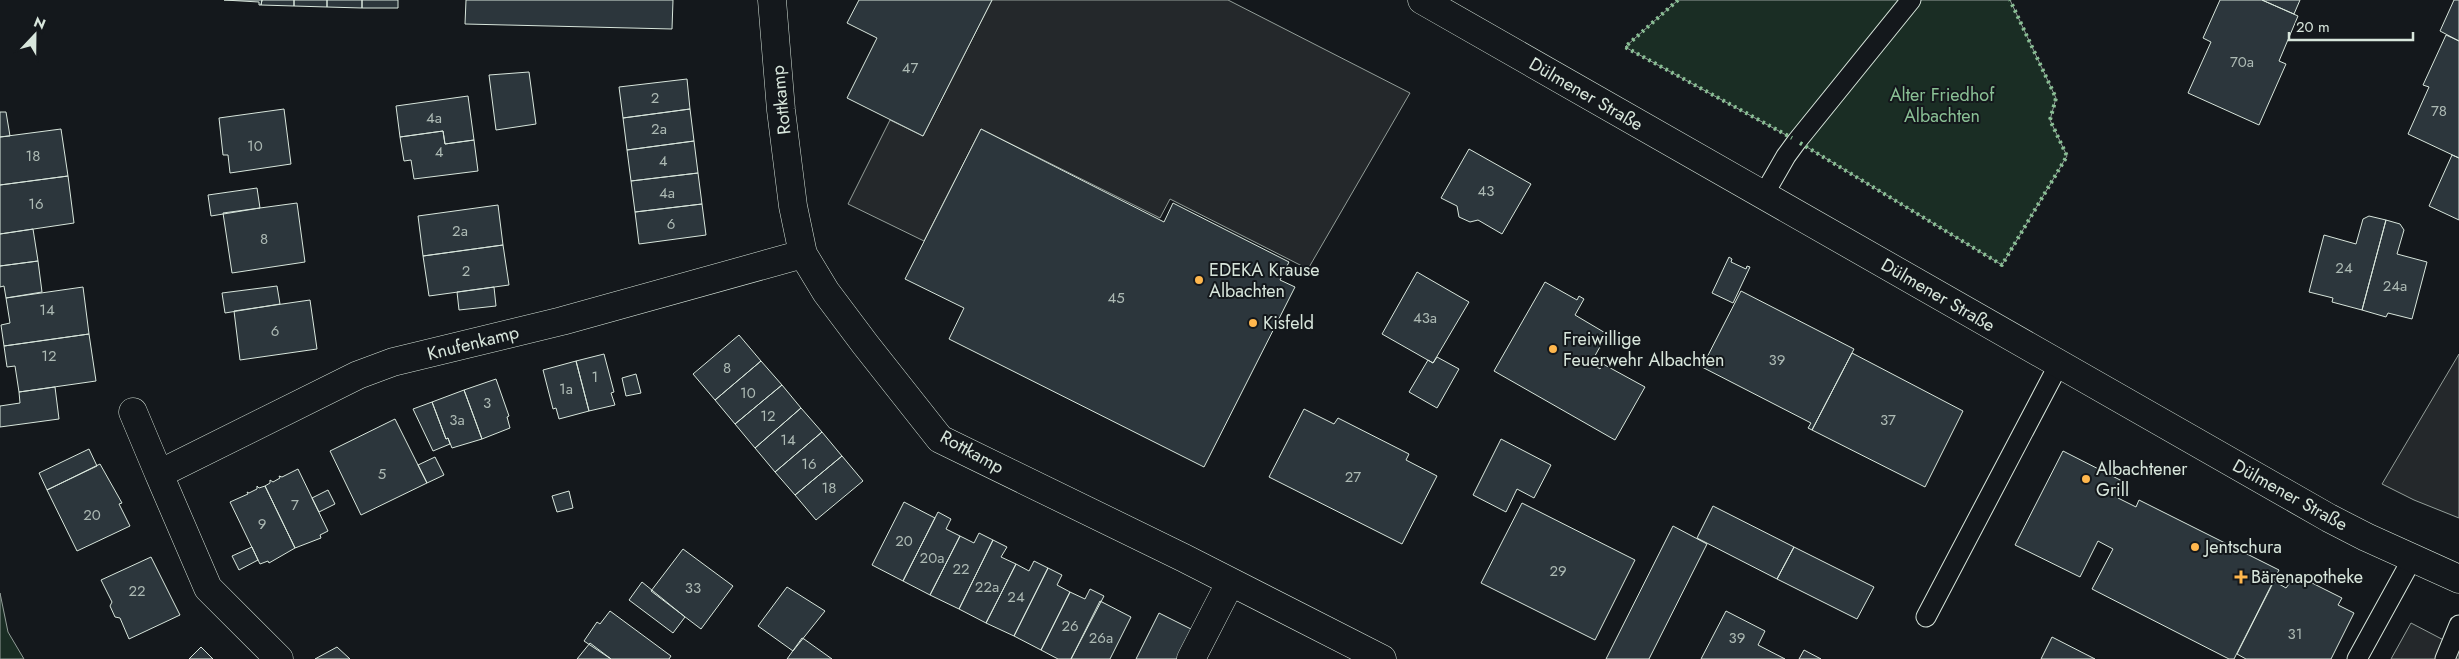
<svg xmlns="http://www.w3.org/2000/svg" width="2459" height="659" font-family="Jost,sans-serif">
	<style>
		.green { fill: #1a2d24; stroke: #939e99 }
		.parking { fill: #24282b; stroke: #939e99 }
		.building { fill: #2c363c; stroke: #d8e6dc }
		.lines { fill: none; stroke-linecap: round; stroke-linejoin: round }
		.service-casing { stroke: #d8e6dc; stroke-width: 21 }
		.minor-casing { stroke: #d8e6dc; stroke-width: 29 }
		.secondary-casing { stroke: #d8e6dc; stroke-width: 29 }
		.service { stroke: #14181c; stroke-width: 19 }
		.minor { stroke: #14181c; stroke-width: 28 }
		.secondary { stroke: #14181c; stroke-width: 28 }
		.hedge { stroke: #8ac095; stroke-width: 4; stroke-dasharray: 2.5 4; stroke-linecap: butt }
		.poi-dot { fill: #ffb74d; stroke: #14181c; stroke-width: 2 }
		.labels { text-anchor: middle; dominant-baseline: central; stroke-width: 4; stroke-linejoin: round; paint-order: stroke }
		.number-label { font-size: 15px; fill: #adbab4 }
		.street-label { font-size: 18px; fill: #d8e6dc; stroke: #14181c }
		.park-label { font-size: 18px; fill: #8ac095; stroke: #14181c }
		.poi-label { font-size: 18px; fill: #d8e6dc; stroke: #14181c; text-anchor: start }
	</style>
	<rect width="100%" height="100%" fill="#14181c"/>
	<path class="green" d="M1678 0H2010L2056 98 2050 120 2067 156 2002 265 1797 141 1625 47Z
		M0 593 8 632 24 659H0Z"/>
	<path class="parking" d="M992 0H1228L1410 93 1308 269 1170 199 1160 218 981 129 924 241 848 204 890 120 923 136Z
		M2459 354V518L2414 500 2382 484Z
		M2411 623 2459 648V659H2391Z"/>
	<path class="building" d="M224 0H262L261 5H259V2Z
		M262 0H294V6L261 5Z
		M294 0H327V7L294 6Z
		M327 0H362V8L327 7Z
		M362 0H398V8H362Z
		M466 0H673L672 29 465 24Z
		M859 0H992L923 136 847 98 877 38 847 23Z
		M2220 0H2262L2298 16 2279 61 2286 64 2259 125 2188 93 2211 42 2203 38Z
		M2262 0H2300L2294 14Z
		M2454 0H2459V41L2440 31Z
		M2446 35 2459 41V158L2408 134 2429 87 2423 85Z
		M529 72 536 124 496 130 489 75Z
		M687 79 690 109 623 118 619 87Z
		M468 96 474 140 445 144 443 131 400 137 396 106Z
		M284 109 291 164 230 173 228 155H223L219 118Z
		M690 109 694 141 627 150 623 118Z
		M0 112H6L10 136 0 137Z
		M61 129 68 176 0 185V137Z
		M981 129 1164 222 1173 203 1289 262 1280 280 1295 287 1204 467 949 339 964 308 905 279Z
		M443 131 445 144 474 140 478 171 414 179 411 160 404 161 400 137Z
		M694 141 698 173 631 181 627 150Z
		M1469 149 1531 184 1502 234 1478 220 1470 222 1459 217 1457 206 1441 198Z
		M2452 155 2459 158V220L2429 206Z
		M698 173 702 204 635 212 631 181Z
		M68 176 74 223 0 234V185Z
		M257 188 260 208 211 216 208 195Z
		M297 203 305 262 232 273 223 213Z
		M702 204 706 235 639 244 635 212Z
		M498 205 503 245 423 256 418 216Z
		M2369 216 2386 220 2362 310 2332 302 2333 298 2309 292 2324 235 2356 244 2363 219Z
		M2386 220 2400 224 2404 230 2397 254 2427 262 2412 319 2388 313 2386 317 2362 310Z
		M33 229 38 261 0 266V234Z
		M503 245 509 285 429 296 423 256Z
		M1729 257 1732 259 1731 262 1746 269 1747 266 1750 267 1733 303 1712 293Z
		M38 261 42 292 6 298 4 286 0 287V266Z
		M1417 272 1469 302 1433 363 1382 334Z
		M1545 282 1577 300 1579 296 1584 299 1575 315 1607 334 1591 363 1600 369 1603 364 1645 387 1615 440 1494 371Z
		M277 286 280 304 225 313 222 293Z
		M83 287 89 334 4 346 1 325 10 323 6 298Z
		M494 287 496 306 459 310 457 292Z
		M1741 291 1854 349 1812 430 1808 428 1811 423 1702 367Z
		M310 300 317 349 240 360 234 311Z
		M89 334 96 381 19 392 15 366 7 367 4 346Z
		M739 335 761 361 715 400 693 374Z
		M1852 353 1963 411 1925 487 1812 430Z
		M604 354 614 392 611 393 615 405 589 411 576 361Z
		M1437 357 1459 369 1437 408 1409 392 1428 360 1433 363Z
		M576 361 589 411 559 419 556 408 553 409 543 370Z
		M761 361 782 385 735 424 715 400Z
		M636 374 641 393 626 396 622 378Z
		M496 379 509 416 507 417 510 428 482 439 464 390Z
		M782 385 801 408 755 448 735 424Z
		M55 387 59 419 0 427V406L20 403 19 392Z
		M464 390 482 439 452 448 448 438 446 439 432 402Z
		M432 402 446 439 448 438 450 444 433 451 413 409Z
		M801 408 822 432 775 472 755 448Z
		M1304 409 1334 424 1338 418 1409 454 1406 460 1437 476 1402 544 1269 477Z
		M395 419 427 483 361 515 330 451Z
		M822 432 842 456 795 495 775 472Z
		M1501 439 1551 465 1534 498 1517 489 1506 512 1473 495Z
		M89 449 97 466 47 490 39 473Z
		M2063 451 2126 483 2118 498 2136 507 2139 500 2279 570 2234 659H2229L2092 589 2113 549 2098 541 2080 577 2015 545Z
		M842 456 863 481 816 520 795 495Z
		M435 457 444 475 427 483 418 465Z
		M100 464 122 503 119 504 130 526 77 551 47 490Z
		M298 469 328 531 320 535 321 538 295 548 265 486 270 483V480L273 482 280 478 279 476 282 477Z
		M257 486 259 488 265 486 295 548 269 563 268 561 260 564 230 502 248 494 247 492 249 493 257 489Z
		M328 490 335 504 319 512 312 498Z
		M569 491 573 508 557 512 552 496Z
		M904 502 935 518 903 581 872 565Z
		M1522 503 1635 560 1595 640 1481 583Z
		M1713 506 1794 547 1777 579 1697 538Z
		M938 512 951 519 946 529 960 536 930 595 903 581Z
		M1673 526 1707 544 1649 659H1606Z
		M979 533 993 540 959 609 930 595 960 536 974 543Z
		M993 540 1007 547 1001 557 1016 564 986 623 959 609Z
		M252 547 258 560 239 570 232 556Z
		M1794 547 1874 587 1857 619 1777 579Z
		M683 549 733 586 701 629 651 591Z
		M151 557 180 615 129 639 120 618 115 617 110 606 112 602 101 580Z
		M1034 561 1048 568 1014 636 986 623 1016 564 1029 571Z
		M1048 568 1062 575 1057 585 1070 592 1041 650 1014 636Z
		M2296 575 2342 598 2338 605 2354 613 2331 659H2246L2237 654 2274 581 2286 588Z
		M642 582 685 617 673 633 629 600Z
		M787 587 825 611 793 651 758 626Z
		M1090 589 1104 596 1071 659H1058L1041 650 1070 592 1085 599Z
		M1100 601 1131 617 1110 659H1071Z
		M610 611 671 656 669 659H611L584 641 597 622 600 624Z
		M1726 611 1765 631 1758 645 1785 659H1701Z
		M1159 613 1193 630 1179 659H1136Z
		M2052 637 2095 659H2041Z
		M802 638 804 639 832 659H787Z
		M590 643 611 659H577Z
		M201 647 213 659H189Z
		M337 647 350 659H315Z
		M1804 650 1821 659H1799Z"/>
	<g class="lines">
		<g class="service-casing">
			<path id="service" d="M1763 196 1786 156 1797 141 1911 0
				M1926 617 2059 364
				M2357 659 2412 559
				M2445 659 2459 625"/>
		</g>
		<g class="minor-casing">
			<path id="minor" d="M772 0 781 110 793 206 803 254 826 292 865 344 940 439 1184 558 1382 659
				M133 412 159 474
				M279 659 208 588 159 474 358 375 393 362 562 321 803 254
				M1191 659 1230 583"/>
		</g>
		<g class="secondary-casing">
			<path id="secondary" d="M1422 0 2329 518 2366 537 2459 579"/>
		</g>
		<use href="#service" class="service"/>
		<use href="#minor" class="minor"/>
		<use href="#secondary" class="secondary"/>
		<path class="hedge" d="M1678 0 1625 47 1792 138
			M1800 143 2002 265 2067 156 2050 120 2056 98 2010 0"/>
	</g>
	<g class="poi-dot">
		<circle cx="1199" cy="280" r="5"/>
		<circle cx="1253" cy="323" r="5"/>
		<circle cx="1553" cy="349" r="5"/>
		<circle cx="2086" cy="479" r="5"/>
		<circle cx="2195" cy="547" r="5"/>
		<path d="M2238.5 569.5h5v5h5v5h-5v5h-5v-5h-5v-5h5z"/>
	</g>
	<g class="labels">
		<g class="number-label">
			<text x="2242" y="62">70a</text>
			<text x="910" y="68">47</text>
			<text x="655" y="98">2</text>
			<text x="2439" y="111">78</text>
			<text x="434" y="118">4a</text>
			<text x="659" y="129">2a</text>
			<text x="255" y="146">10</text>
			<text x="439" y="152">4</text>
			<text x="33" y="156">18</text>
			<text x="663" y="161">4</text>
			<text x="1486" y="191">43</text>
			<text x="667" y="193">4a</text>
			<text x="36" y="204">16</text>
			<text x="671" y="224">6</text>
			<text x="460" y="231">2a</text>
			<text x="264" y="239">8</text>
			<text x="2344" y="268">24</text>
			<text x="466" y="271">2</text>
			<text x="2395" y="286">24a</text>
			<text x="1116" y="298">45</text>
			<text x="47" y="310">14</text>
			<text x="1425" y="318">43a</text>
			<text x="275" y="331">6</text>
			<text x="49" y="356">12</text>
			<text x="1777" y="360">39</text>
			<text x="727" y="368">8</text>
			<text x="595" y="377">1</text>
			<text x="566" y="389">1a</text>
			<text x="748" y="393">10</text>
			<text x="487" y="403">3</text>
			<text x="768" y="416">12</text>
			<text x="457" y="420">3a</text>
			<text x="1888" y="420">37</text>
			<text x="788" y="440">14</text>
			<text x="809" y="464">16</text>
			<text x="382" y="474">5</text>
			<text x="1353" y="477">27</text>
			<text x="829" y="488">18</text>
			<text x="295" y="505">7</text>
			<text x="92" y="515">20</text>
			<text x="262" y="524">9</text>
			<text x="904" y="541">20</text>
			<text x="932" y="558">20a</text>
			<text x="961" y="569">22</text>
			<text x="1558" y="571">29</text>
			<text x="987" y="587">22a</text>
			<text x="693" y="588">33</text>
			<text x="137" y="591">22</text>
			<text x="1016" y="597">24</text>
			<text x="1070" y="626">26</text>
			<text x="2295" y="634">31</text>
			<text x="1101" y="638">26a</text>
			<text x="1737" y="638">39</text>
		</g>
		<g class="street-label">
			<text transform="translate(1586 94) rotate(30)">Dülmener Straße</text>
			<text transform="translate(781 100) rotate(-96)">Rottkamp</text>
			<text transform="translate(1938 295) rotate(30)">Dülmener Straße</text>
			<text transform="translate(473 343) rotate(-14)">Knufenkamp</text>
			<text transform="translate(972 452) rotate(29)">Rottkamp</text>
			<text transform="translate(2290 495) rotate(29)">Dülmener Straße</text>
		</g>
		<g class="park-label">
			<text x="1942" y="95">Alter Friedhof<tspan x="1942" dy="21">Albachten</tspan></text>
		</g>
		<g class="poi-label">
			<text x="1209" y="270">EDEKA Krause<tspan x="1209" dy="21">Albachten</tspan></text>
			<text x="1263" y="323">Kisfeld</text>
			<text x="1563" y="339">Freiwillige<tspan x="1563" dy="21">Feuerwehr Albachten</tspan></text>
			<text x="2096" y="469">Albachtener<tspan x="2096" dy="21">Grill</tspan></text>
			<text x="2205" y="547">Jentschura</text>
			<text x="2251" y="577">Bärenapotheke</text>
		</g>
	</g>
	<g transform="translate(35 35) rotate(22)" stroke="#14181c" stroke-width="4" paint-order="stroke">
	<path d="M0-4L9 19L0 12L-9 19Z" fill="#d8e6dc"/>
	<text y="-8" font-size="14" font-weight="bold" text-anchor="middle" fill="#d8e6dc">N</text>
	</g>
	<path d="M2289 32v8h124v-8" fill="none" stroke="#d8e6dc" stroke-width="2.5"/>
	<text x="2296" y="32" font-size="15" fill="#d8e6dc" stroke="#14181c" stroke-width="4" paint-order="stroke">20 m</text>
</svg>
